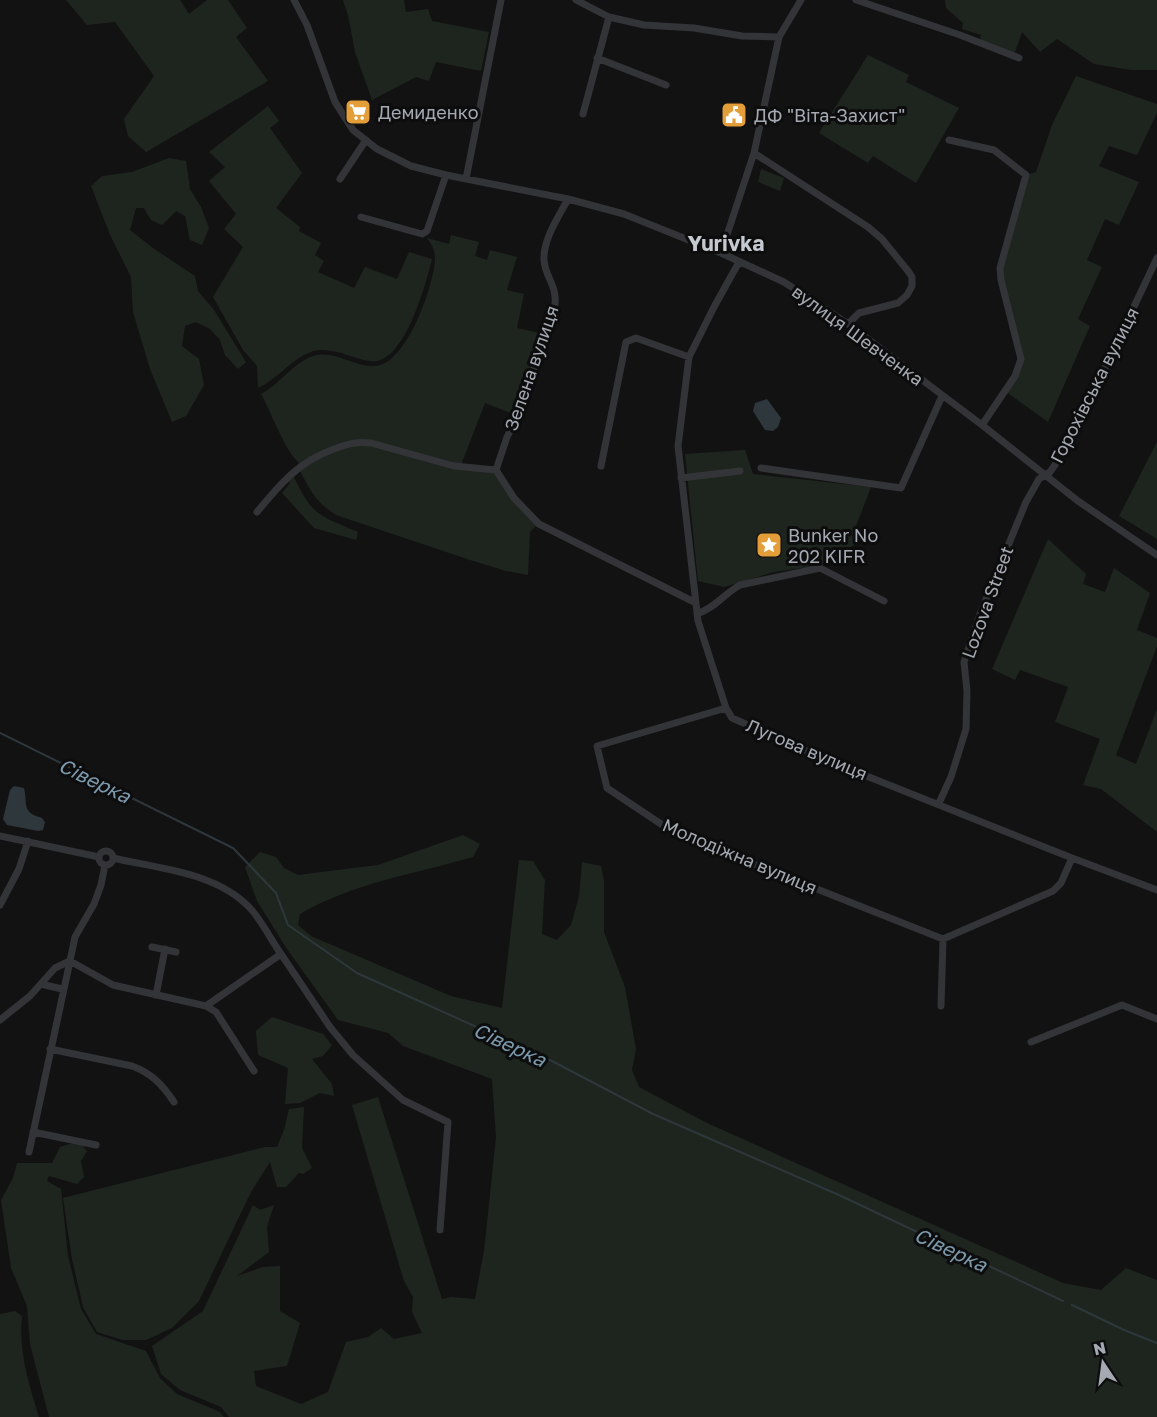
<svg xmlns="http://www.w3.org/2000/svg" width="1157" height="1417" font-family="'Golos Text',sans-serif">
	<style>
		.green { fill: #1e251f }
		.water { fill: #2e373c }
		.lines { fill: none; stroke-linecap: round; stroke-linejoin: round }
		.stream { stroke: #2e373c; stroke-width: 2 }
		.minor { stroke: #333438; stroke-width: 7 }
		.labels { text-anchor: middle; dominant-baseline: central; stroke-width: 6; stroke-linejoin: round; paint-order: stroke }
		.poi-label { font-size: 18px; fill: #a4a9b2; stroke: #0d0d0e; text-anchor: start }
		.street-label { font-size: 18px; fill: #a4a9b2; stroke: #0d0d0e }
		.water-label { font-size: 20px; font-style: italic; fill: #7d99ac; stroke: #0d0d0e }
		.quarter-label { font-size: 21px; font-weight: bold; fill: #c4c8cf; stroke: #0d0d0e }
	</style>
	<rect width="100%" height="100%" fill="#121213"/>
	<path class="green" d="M66 0H180L189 14 207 0H228L247 28 236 37 268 81 146 152 128 136 124 119 154 76 115 22 87 25Z
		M343 0H404L406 12 428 9 432 21 489 32 481 71 436 62 429 81 416 77 372 100 355 52 348 15Z
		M945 0H1157V70H1131L1094 64 1057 39 1040 52 1022 32 1015 52 1008 51 980 40 981 35 962 29 963 23 946 8Z
		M868 55 909 75 906 82 959 108 916 183 873 156 868 163 819 133Z
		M1076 76 1157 104V113L1137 155 1109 146 1099 166 1139 182 1119 225 1105 219 1087 260 1102 267 1078 319 1090 326 1048 422 1005 391 1021 359 1000 268 1026 175 1036 172 1052 125Z
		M268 106 279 121 270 128 302 173 276 208 300 227 299 231 321 243 315 255 324 261 318 272 354 288 365 267 397 279 409 252 432 259C426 283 404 368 369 361 351 358 329 345 311 352 291 359 278 379 258 388L257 366 243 350 213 297 243 247 224 229 236 214 209 181 225 167 209 152Z
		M169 158 186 161 190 189 201 207 209 228 202 245 190 240 185 216 176 211 162 225 151 220 144 208H136L130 230 153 248 195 276 198 291 214 310 246 362 238 369 225 355 220 340 210 329 196 322 185 326 182 346 199 359 204 385 186 416 172 422 150 369 133 312 131 277 111 237 91 186 102 176 132 172Z
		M761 169 784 178 780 191 758 182Z
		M451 235 479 242 475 256 487 260 490 250 517 257 507 290 524 294 517 328 544 334 518 416 485 403 461 465 496 470 536 526 530 532 528 575 506 571 470 560 336 515C316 502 311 492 300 471L294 477C313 517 319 515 358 532L356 540 314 528 282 493 290 483 287 478 301 464C286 455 271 411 261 394 280 384 294 362 313 356 336 349 358 371 380 365 408 358 434 285 435 259 435 250 432 245 427 238L449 244Z
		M1157 442V539L1119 516Z
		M745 450 753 474 871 487 853 534 856 538 854 545 821 565 774 572 724 587 698 581 685 454Z
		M1048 539 1086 574 1083 584 1105 592 1114 568 1150 593 1137 630 1157 638V646L1116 755 1136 764 1157 709V832L1101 789 1083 785 1100 739 1055 722 1068 687 1020 670 1015 680 992 669Z
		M463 835 480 844 473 857C412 875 355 882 300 914L298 925 311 936 451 996 502 1008 519 860 533 861 545 880 542 934 557 940 571 925 579 896 582 862 601 866 604 881V932L625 987 636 1049 632 1070 639 1087 705 1122 1063 1283 1101 1290 1126 1268 1157 1280V1417H229L221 1407 180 1390 161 1374 152 1346 203 1311 253 1205 260 1210 274 1205 267 1227 269 1252 237 1276 263 1267 280 1266V1311L300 1323 287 1366 254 1371 256 1386 301 1404 328 1392 346 1342 368 1337 381 1328 394 1339 422 1333 412 1312 413 1297 404 1281 352 1105 378 1097 442 1299 451 1297 475 1299 484 1251 496 1137 492 1079 403 1046 388 1033 338 1020 287 949 257 901 245 867 260 852 276 857 284 868 298 875 378 865Z
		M272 1017 323 1034 332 1045 323 1056 312 1059 332 1084 334 1096 320 1093 300 1103 285 1104 288 1068 258 1055 256 1031Z
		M304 1107 302 1148 312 1168 303 1174 299 1173 286 1187H277L270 1162 251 1192 199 1301 172 1328 146 1340H123L97 1332 83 1307 72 1259 63 1198 265 1147H277L284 1130 289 1109Z
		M70 1144 82 1145 87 1151 81 1161 84 1177 77 1184 49 1176 47 1181 61 1189 68 1256 81 1309 96 1334 146 1351 160 1378 177 1394 220 1412 224 1417H49L30 1344 27 1306 11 1268 1 1200 13 1178 17 1163H52L60 1147Z
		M15 1311 22 1316C18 1350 29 1385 39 1417H0V1314Z"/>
	<path class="water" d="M767 399 781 418 778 427 773 431 765 430 753 411 755 403Z
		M14 786 24 788C28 805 21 812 42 818L45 822 43 830 38 831 7 825 3 819 10 790Z"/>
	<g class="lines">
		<path class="stream" d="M0 733 233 848 276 893 288 925 357 973 552 1061 653 1114 839 1195 1063 1301
			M1072 1305 1124 1330 1157 1343"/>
		<path class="minor" d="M294 0 307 25 335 102 353 130 377 149 411 166 446 175 568 199 624 214 721 253 784 282 848 324 982 425 1078 501 1157 555
			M576 0 609 17 583 114
			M856 0 960 35 1019 58
			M609 17 644 25 694 28 742 36 779 37
			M597 58 666 85
			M949 140 994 150 1026 175 1000 268 1001 280 1021 359 1015 376 982 425
			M754 153 868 227 882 239 908 271 912 277V286L907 295 898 303 859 313 848 324
			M340 179 366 140
			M466 179 501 0
			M361 217 422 234 427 231 446 175
			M721 253 754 153 779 37 801 0
			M739 262 714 307 689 357 678 446 698 621 726 708 732 718 834 763 1072 858 1157 890
			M601 466 626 342 636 338 689 357
			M761 468 901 488 942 396
			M496 470 507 437 518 416 555 304C557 285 545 277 544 260 543 239 559 216 568 199
			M681 478 740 471
			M257 512C281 483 298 462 334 449 347 444 357 441 371 443L454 466 496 470 514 498 539 524 694 602
			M697 614C715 608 724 594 740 585L820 568 884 601
			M726 708 597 746 607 788 673 832 943 939 1053 891 1061 883 1072 858
			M939 803 951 777 966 729 967 691 964 662 980 614 1026 502 1039 479 1050 472 1069 444 1157 258
			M0 836 99 857
			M99 858a7 7 0 1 1 14 0a7 7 0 1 1-14 0Z
			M0 905 19 869 28 841
			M152 947 176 952
			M281 954 330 1027 353 1055 403 1100 448 1122 440 1230
			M41 984 62 989
			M156 995 165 949
			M206 1006 216 1012 254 1071
			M941 1006 943 939
			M0 1020 30 996 55 968 70 961 75 937 94 904 101 885 105 865
			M1031 1042 1122 1005 1157 1019
			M50 1049 132 1066C151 1073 162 1084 174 1102
			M33 1132 96 1145
			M29 1152 70 961 113 985 206 1006 281 954C271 940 262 921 250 908 216 872 160 869 113 858"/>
	</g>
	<defs>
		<g id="supermarket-square" transform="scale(1.35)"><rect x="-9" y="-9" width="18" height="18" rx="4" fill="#e49e39" stroke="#0d0d0e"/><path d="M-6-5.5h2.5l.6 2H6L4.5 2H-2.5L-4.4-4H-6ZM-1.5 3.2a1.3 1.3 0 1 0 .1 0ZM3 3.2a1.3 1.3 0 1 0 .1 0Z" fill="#fff"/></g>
		<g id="civic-square" transform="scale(1.35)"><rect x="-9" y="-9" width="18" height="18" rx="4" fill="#e49e39" stroke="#0d0d0e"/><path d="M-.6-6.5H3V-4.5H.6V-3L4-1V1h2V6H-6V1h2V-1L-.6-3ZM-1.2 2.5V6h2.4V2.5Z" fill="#fff"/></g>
		<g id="sight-square" transform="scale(1.35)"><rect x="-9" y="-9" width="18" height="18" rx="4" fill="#e49e39" stroke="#0d0d0e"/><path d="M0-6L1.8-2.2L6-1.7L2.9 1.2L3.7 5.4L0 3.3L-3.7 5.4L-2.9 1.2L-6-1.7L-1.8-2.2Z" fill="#fff"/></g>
	</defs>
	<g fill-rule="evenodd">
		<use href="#supermarket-square" x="358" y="112"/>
		<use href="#civic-square" x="734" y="115"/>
		<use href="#sight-square" x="769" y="545"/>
	</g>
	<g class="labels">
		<g class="poi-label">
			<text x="378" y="112">Демиденко</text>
			<text x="754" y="115">ДФ "Віта-Захист"</text>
			<text x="788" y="535">Bunker No<tspan x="788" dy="21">202 KIFR</tspan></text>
		</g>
		<g class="street-label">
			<text transform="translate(858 335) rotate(36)">вулиця Шевченка</text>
			<text transform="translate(531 368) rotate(-71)">Зелена вулиця</text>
			<text transform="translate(1094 385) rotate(-63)">Горохівська вулиця</text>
			<text transform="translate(987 602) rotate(-70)">Lozova Street</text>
			<text transform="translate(807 749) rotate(23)">Лугова вулиця</text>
			<text transform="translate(740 856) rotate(23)">Молодіжна вулиця</text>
		</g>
		<g class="water-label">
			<text transform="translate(95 780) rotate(26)">Сіверка</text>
			<text transform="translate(510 1044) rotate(25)">Сіверка</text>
			<text transform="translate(951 1249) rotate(25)">Сіверка</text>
		</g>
		<g class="quarter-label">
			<text x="726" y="243">Yurivka</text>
		</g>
	</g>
	<g transform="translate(1103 1363) rotate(347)" stroke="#0d0d0e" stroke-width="4.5" paint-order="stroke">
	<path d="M0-4.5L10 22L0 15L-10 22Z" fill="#a4a9b2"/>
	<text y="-9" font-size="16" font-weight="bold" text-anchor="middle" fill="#a4a9b2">N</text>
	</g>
</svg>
